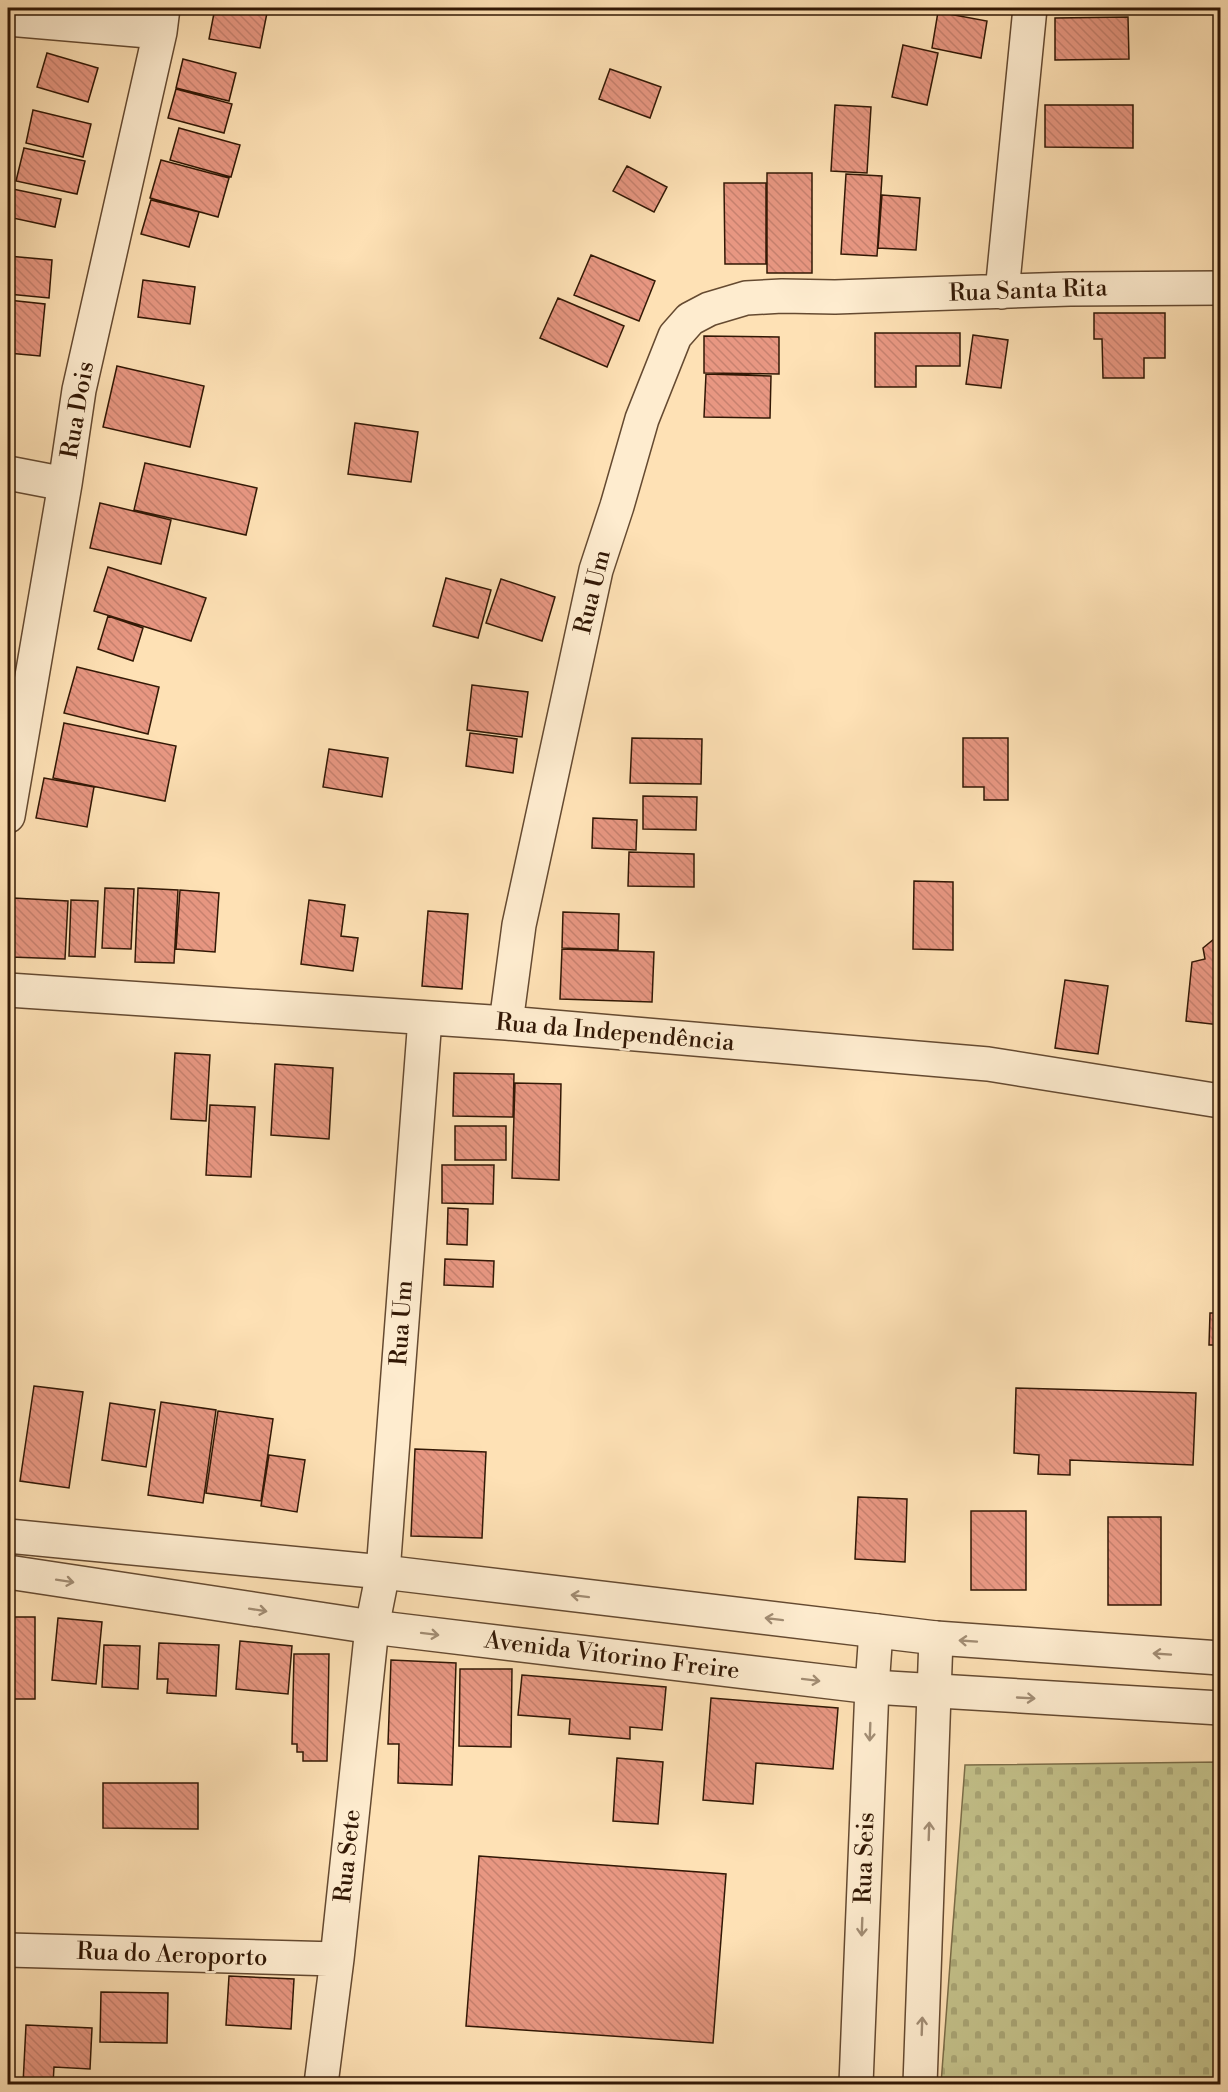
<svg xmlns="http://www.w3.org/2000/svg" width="1228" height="2092" font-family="'Libre Bodoni',serif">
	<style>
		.cemetery { fill: url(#cemetery-stones); stroke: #7b6d48; stroke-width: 1.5 }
		.building { fill: url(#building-back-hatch); stroke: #321805; stroke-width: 1.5 }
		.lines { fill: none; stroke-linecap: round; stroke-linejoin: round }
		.minor-casing { stroke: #654a31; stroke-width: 36 }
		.tertiary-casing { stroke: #654a31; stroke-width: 36 }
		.minor { stroke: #feeccf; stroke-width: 33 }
		.tertiary { stroke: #feeccf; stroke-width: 33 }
		.oneway { stroke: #a28d74 }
		.labels { text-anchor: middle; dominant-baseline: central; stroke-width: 5; stroke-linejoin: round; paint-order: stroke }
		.street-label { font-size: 24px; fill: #321805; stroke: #feeccf }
	</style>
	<defs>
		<pattern id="cemetery-stones" width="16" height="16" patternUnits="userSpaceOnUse" patternTransform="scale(1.5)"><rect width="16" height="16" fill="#c4c28b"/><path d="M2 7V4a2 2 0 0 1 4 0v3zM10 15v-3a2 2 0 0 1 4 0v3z" fill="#a9a676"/></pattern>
		<pattern id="building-back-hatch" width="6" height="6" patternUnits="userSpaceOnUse" patternTransform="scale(1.5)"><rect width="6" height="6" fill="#e89782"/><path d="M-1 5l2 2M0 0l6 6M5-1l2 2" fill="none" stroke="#c7816f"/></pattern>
	</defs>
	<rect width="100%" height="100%" fill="#fee1b5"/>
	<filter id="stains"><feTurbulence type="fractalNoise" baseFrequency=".00333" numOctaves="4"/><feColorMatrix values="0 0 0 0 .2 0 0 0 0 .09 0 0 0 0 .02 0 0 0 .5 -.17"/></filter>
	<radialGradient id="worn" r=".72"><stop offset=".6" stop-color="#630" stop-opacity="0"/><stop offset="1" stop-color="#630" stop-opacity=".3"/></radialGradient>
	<path class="cemetery" d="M1220 1762V2084H941L965 1765Z"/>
	<path class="building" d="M215 8H268L260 48 209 39Z
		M938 12 987 21 981 58 932 48Z
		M1128 17 1129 59 1055 60V18Z
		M903 45 938 53 927 105 892 97Z
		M47 53 98 68 88 102 37 87Z
		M183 59 236 73 229 101 176 88Z
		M610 69 661 87 650 118 599 99Z
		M176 89 232 104 224 133 168 118Z
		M835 105 871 107 867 173 831 171Z
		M1045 105H1133V148L1045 147Z
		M33 110 91 124 83 157 26 143Z
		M179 128 240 145 231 177 170 160Z
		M24 148 85 161 77 194 16 181Z
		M161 160 229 178 218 217 150 198Z
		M627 166 667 187 654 212 613 191Z
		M767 173H812V273H767Z
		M846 174 882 176 877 256 841 254Z
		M724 183H766V264H725Z
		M8 188 61 199 55 227 8 217Z
		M882 195 920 198 916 250 878 248Z
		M151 200 199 212 189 247 141 234Z
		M591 255 655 281 639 321 574 295Z
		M8 256 52 260 49 298 8 294Z
		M143 280 195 287 190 324 138 317Z
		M558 298 624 326 607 367 540 338Z
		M8 300 45 304 40 356 8 353Z
		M1094 313H1165V358H1144V378H1103L1102 339H1094Z
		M875 333H960V366H916V387H875Z
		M973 335 1008 340 1001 388 966 384Z
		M704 336 779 337V374L704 373Z
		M117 366 204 386 190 447 103 427Z
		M706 374 771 376 770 418 704 417Z
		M355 423 418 432 411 482 348 474Z
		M145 463 257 488 246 535 134 510Z
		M100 503 171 520 161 564 90 548Z
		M108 567 206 598 191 641 94 611Z
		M446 578 491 590 478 638 433 626Z
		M501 579 555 597 542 641 486 623Z
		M108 616 143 628 133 661 98 649Z
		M77 667 159 687 148 734 64 713Z
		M472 685 528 692 522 737 467 730Z
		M64 723 176 746 165 801 53 778Z
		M470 733 517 739 513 773 466 766Z
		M632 738 702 739 701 784 630 783Z
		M963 738H1008V800H984V787H963Z
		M329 749 388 758 382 797 323 787Z
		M44 778 94 787 87 827 36 818Z
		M643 796 697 797 696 830 643 829Z
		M593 818 637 820 636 850 592 848Z
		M629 852 694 854V887L628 886Z
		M914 881 953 882V950L913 949Z
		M105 888 134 889 131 949 102 948Z
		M138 888 178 890 174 963 135 962Z
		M180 890 219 893 215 952 176 949Z
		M13 898 68 901 65 959 11 957Z
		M71 900 98 901 95 957 69 956Z
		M309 900 345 905 341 936 358 938 353 971 301 964Z
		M428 911 468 914 462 989 422 986Z
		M563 912 619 914 618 950 562 948Z
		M1220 934V1025L1186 1021 1192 962 1205 959 1203 948Z
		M562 949 654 952 652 1002 560 999Z
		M1065 980 1108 986 1098 1054 1055 1048Z
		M175 1053 210 1055 206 1121 171 1119Z
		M275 1064 333 1068 329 1139 271 1135Z
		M454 1073 514 1074 513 1117 453 1116Z
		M515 1083 561 1084 559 1180 512 1178Z
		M210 1105 255 1107 251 1177 206 1175Z
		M455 1126H506V1160H455Z
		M442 1165H494L493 1204 442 1203Z
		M448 1208 468 1209 467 1245 447 1244Z
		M445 1259 494 1261 493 1287 444 1285Z
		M1210 1313H1220V1345H1209Z
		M34 1386 83 1392 69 1488 20 1481Z
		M1016 1388 1196 1393 1193 1465 1070 1460V1475L1038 1474 1039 1455 1014 1453Z
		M161 1402 216 1410 203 1503 148 1495Z
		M110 1403 155 1410 146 1467 102 1460Z
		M218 1411 273 1419 261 1501 206 1493Z
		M415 1449 486 1452 482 1538 411 1536Z
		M269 1455 305 1460 297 1512 261 1506Z
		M858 1497 907 1499 905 1562 855 1559Z
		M971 1511H1026V1590H971Z
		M1108 1517H1161V1605H1108Z
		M8 1617H35V1699H8Z
		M58 1618 102 1622 96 1684 52 1680Z
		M240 1641 292 1646 288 1694 236 1689Z
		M159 1643 219 1645 216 1696 167 1693 168 1679H157Z
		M104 1645 140 1646 138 1689 102 1687Z
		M294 1654H329L327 1761H303V1752H297V1744H292Z
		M391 1660 456 1663 452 1785 398 1783 399 1744H388Z
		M460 1669H512L511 1747 459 1746Z
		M522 1675 666 1687 662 1730 630 1727V1739L569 1734 570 1719 518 1715Z
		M711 1698 838 1708 833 1769 756 1763 753 1804 703 1800Z
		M617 1758 663 1762 658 1824 613 1821Z
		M103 1783H198V1829L103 1828Z
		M479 1856 726 1874 713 2043 466 2026Z
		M229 1976 294 1979 291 2029 226 2025Z
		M101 1992 168 1993 167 2043 100 2042Z
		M26 2025 92 2028 90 2069 54 2067 53 2084H23Z"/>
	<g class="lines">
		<g class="minor-casing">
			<path id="minor" d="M8 19 160 32
				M1002 292 1030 8
				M8 473 65 484
				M8 816 65 484 79 390 160 32 163 8
				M8 990 506 1023 988 1064 1220 1101
				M506 1023 519 925 596 570 617 506 642 419 675 336 690 319 709 309 746 298 782 296 835 297 1070 289 1220 288
				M8 1950 337 1959
				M321 2084 337 1959 372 1627 383 1572 425 1018
				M856 2084 872 1687 876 1631
				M920 2084 936 1638"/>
		</g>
		<g class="tertiary-casing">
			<path id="tertiary" d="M8 1536 383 1572 936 1638 1220 1658
				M8 1572 372 1627 872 1687 1220 1708"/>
		</g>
		<use href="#minor" class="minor"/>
		<use href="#tertiary" class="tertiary"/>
	</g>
	<defs><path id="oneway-shaft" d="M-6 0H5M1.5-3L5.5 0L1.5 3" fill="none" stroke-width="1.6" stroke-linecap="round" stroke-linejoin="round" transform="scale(1.5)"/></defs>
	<g class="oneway">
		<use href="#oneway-shaft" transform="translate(65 1581) rotate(9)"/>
		<use href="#oneway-shaft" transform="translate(580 1596) rotate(-173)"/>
		<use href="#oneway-shaft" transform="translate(258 1610) rotate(9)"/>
		<use href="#oneway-shaft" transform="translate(774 1619) rotate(-173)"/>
		<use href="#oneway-shaft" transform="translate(430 1634) rotate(7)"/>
		<use href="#oneway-shaft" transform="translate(968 1641) rotate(-176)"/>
		<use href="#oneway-shaft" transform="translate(1162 1654) rotate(-176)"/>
		<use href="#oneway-shaft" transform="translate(811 1680) rotate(7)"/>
		<use href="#oneway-shaft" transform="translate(1026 1698) rotate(3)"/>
		<use href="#oneway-shaft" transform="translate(870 1732) rotate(92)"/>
		<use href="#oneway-shaft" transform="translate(929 1831) rotate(-88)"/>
		<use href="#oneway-shaft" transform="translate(862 1927) rotate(92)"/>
		<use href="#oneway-shaft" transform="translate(922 2026) rotate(-88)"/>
	</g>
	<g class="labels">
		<g class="street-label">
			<text transform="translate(1028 291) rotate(-2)">Rua Santa Rita</text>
			<text transform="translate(78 410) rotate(-80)">Rua Dois</text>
			<text transform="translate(593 592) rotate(-76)">Rua Um</text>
			<text transform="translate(615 1033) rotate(5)">Rua da Independência</text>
			<text transform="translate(402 1323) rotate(-86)">Rua Um</text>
			<text transform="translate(612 1656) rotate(7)">Avenida Vitorino Freire</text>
			<text transform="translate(348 1856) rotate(-84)">Rua Sete</text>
			<text transform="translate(865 1858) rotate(-88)">Rua Seis</text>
			<text transform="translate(172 1955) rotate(2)">Rua do Aeroporto</text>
		</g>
	</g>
	<rect width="1228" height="2092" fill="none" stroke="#fee1b5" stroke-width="30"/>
	<rect x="9" y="9" width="1210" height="2074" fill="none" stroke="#321805" stroke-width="3"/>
	<rect x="15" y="15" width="1198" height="2062" fill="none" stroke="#321805" stroke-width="1.5"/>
	<rect width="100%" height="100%" filter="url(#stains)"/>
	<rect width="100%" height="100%" fill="url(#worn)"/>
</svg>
